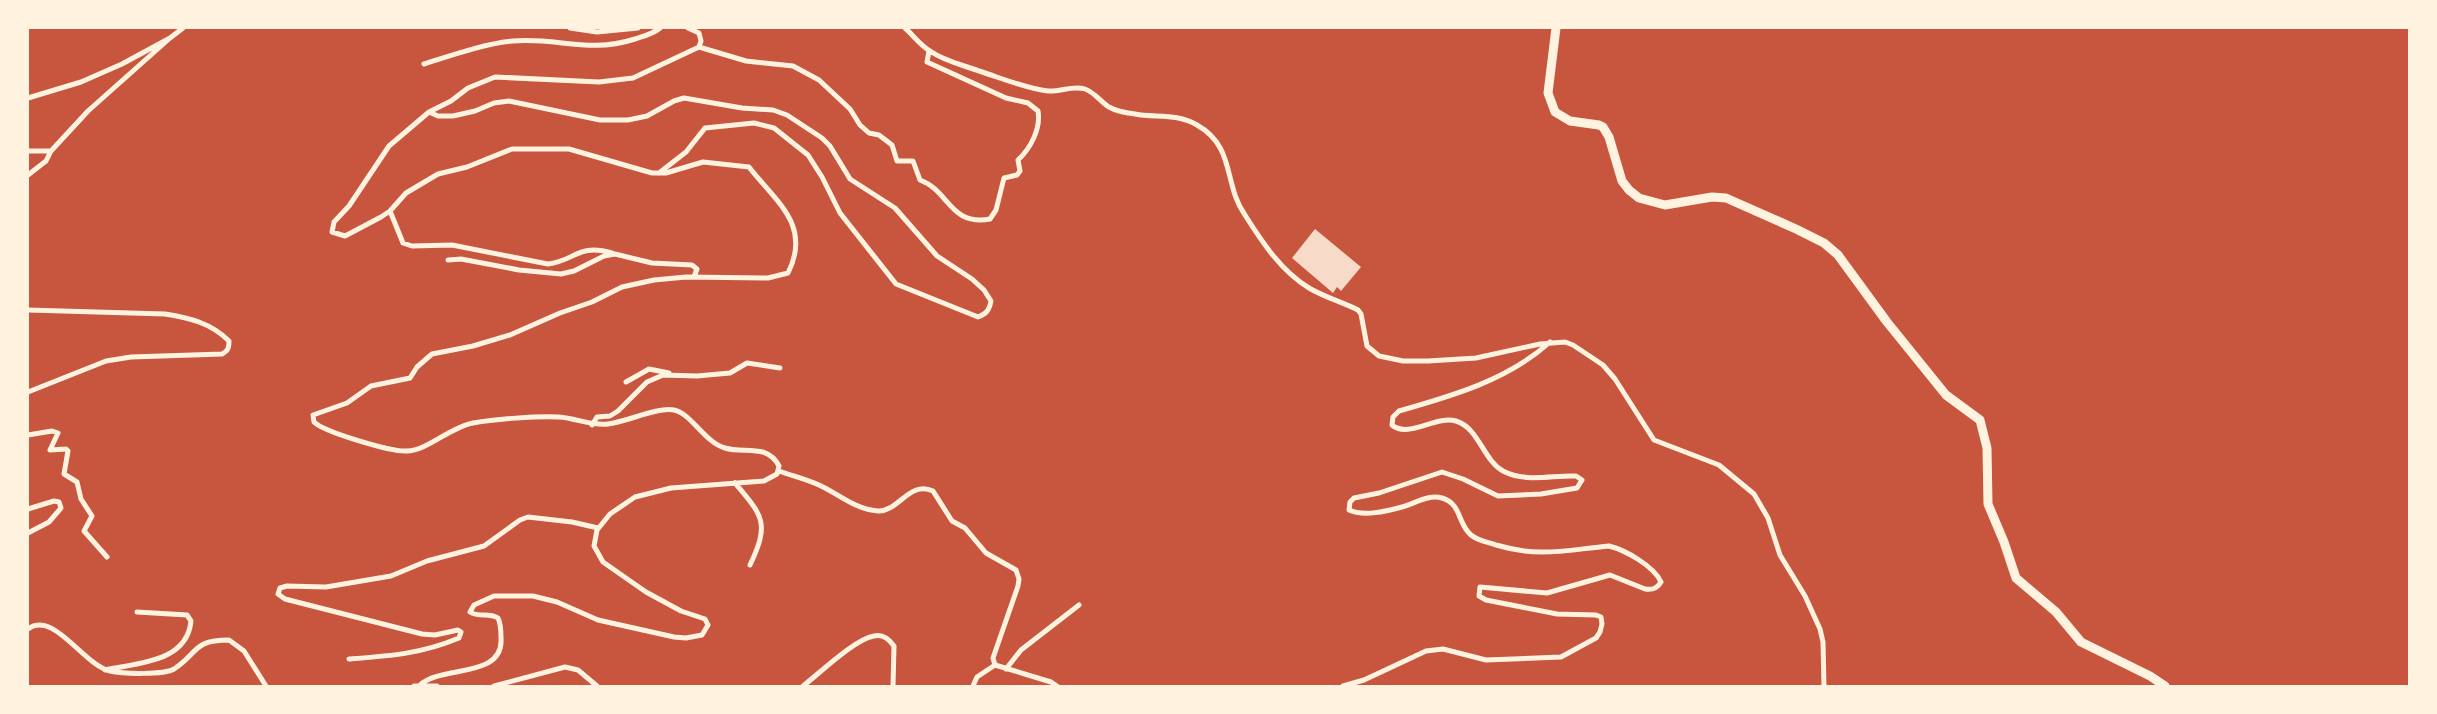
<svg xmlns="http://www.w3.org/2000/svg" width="2437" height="714" font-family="'Roboto Condensed',sans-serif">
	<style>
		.building { fill: #f7dbc8 }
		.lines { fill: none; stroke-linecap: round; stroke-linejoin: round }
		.minor { stroke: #fff3e0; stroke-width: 5 }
		.trunk { stroke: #fff3e0; stroke-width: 9 }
	</style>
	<rect width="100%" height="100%" fill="#c8553d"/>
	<path class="building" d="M1315 229 1361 267 1341 291 1337 287 1333 293 1292 258Z"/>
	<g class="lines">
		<path class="minor" d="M570 28 597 32 638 28
			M905 28C913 35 920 45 930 51 944 61 963 65 979 71 1001 78 1024 88 1048 91 1060 92 1073 85 1085 89 1094 92 1101 102 1109 107 1116 111 1127 113 1135 114 1156 118 1177 113 1197 125 1236 147 1223 184 1245 215 1262 242 1281 271 1309 288 1324 297 1342 302 1358 310L1361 314 1367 346 1379 356 1403 361H1428L1476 358 1540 344 1565 342 1573 345 1603 365 1615 379 1654 440 1719 465 1754 494 1768 518 1780 555 1805 596 1820 629 1823 642 1824 686
			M170 38 183 28
			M699 47 746 61 793 66 819 80 850 109 860 125 869 133 879 135 892 145 897 161H913L920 180C950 191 949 226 990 219L996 210 1004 178 1017 175 1020 171 1018 160C1031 148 1041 128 1038 111L1028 103 1006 98 927 62 929 51
			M424 64C453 55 483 44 513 41 558 37 588 54 635 39 644 36 653 34 660 28
			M28 98 81 82 122 64 170 38 88 111 51 151 46 161 28 175
			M429 112 438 116H453L475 111 494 103 509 101 600 120H628L647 116 674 101 684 98 742 108 773 110 787 115 822 138 830 146 850 179 895 208 937 256 972 279 984 290 991 301C989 311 986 314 978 317L896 284 840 213 822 177 808 155 774 128 754 123 705 128 686 152 659 173
			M28 151H51
			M390 211 403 243 412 246 452 245 548 264C575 261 578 243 612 253
			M448 260 461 259 519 270 561 274 574 271 604 256 615 254 652 263 692 265 697 269 694 277
			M28 310 165 314C190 318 211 323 229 341 229 348 228 351 222 354L131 357 106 361 28 392
			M626 382 649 369 669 373
			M592 425 597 417 610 416 618 411 647 382 663 375 697 376 730 373 747 363 780 368
			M28 435 52 431 58 433 50 450 66 449 68 451 64 474 77 482 81 499 92 516 84 531 107 557
			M779 471C793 476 806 479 819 485 839 494 854 509 878 511 898 512 910 480 933 491L952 521 965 528 986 553 1016 570 1019 579 1018 586 993 658 995 665 1051 682 1057 686
			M735 483C763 516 770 523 750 565
			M28 509 54 501 59 502 61 508 49 522 28 533
			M28 629C54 610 83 665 110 671 122 674 164 675 174 669 199 653 192 640 229 640L244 651 266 686
			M349 659C389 656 421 654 459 638L461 632 458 630 435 635 422 634 285 599 278 594 280 588 287 586 326 587 391 576 427 561 484 546 520 520 528 517 572 522 598 528
			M1006 669 1021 650 1079 605
			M105 670C136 663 187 663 191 621L187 615 137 612
			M420 685C441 665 504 679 501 638 501 631 501 624 498 618 489 612 479 618 470 612L474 605 494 596H533L557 602 598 620 674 637 686 638 702 635 708 625 705 619 681 611 646 592 603 562 594 546 597 530 610 514 635 497 671 488 764 481 777 474 779 466C767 443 744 454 725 448 704 442 692 414 674 410 656 407 627 422 608 424 590 426 576 418 559 417 535 416 497 419 473 423 450 427 427 451 407 451 391 452 324 432 314 422L313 415 347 403 371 386 410 378 417 367 432 354 473 346 510 335 560 313 592 302 622 287 654 280 686 277 768 278 788 273C812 225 776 202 749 167L703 162 666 173H652L569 149H512L467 167 438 174 406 193 390 211 381 217 345 236 332 232 334 222 349 206 389 146 429 112 451 101 468 88 495 77 599 82 633 78 699 47 701 41 699 33 688 28
			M414 686H437
			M494 686 565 667 578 670 597 686
			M803 686C820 673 855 639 874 636 882 634 889 639 894 646L893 686
			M973 686 977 677 995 665
			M1343 686 1364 680 1426 651 1443 649 1486 660 1561 657 1596 638 1600 632 1602 624 1601 617 1596 615 1557 614 1486 600 1479 596 1480 587 1547 593 1610 575 1645 589C1652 590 1657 589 1661 582 1654 566 1625 550 1609 546 1565 550 1540 558 1496 545 1488 542 1478 541 1471 535 1457 523 1462 504 1442 498 1428 494 1414 504 1402 507 1387 511 1364 517 1349 510L1350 502 1354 498 1379 493 1442 472 1463 479 1498 496 1541 494 1577 488 1582 480 1576 476C1552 475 1526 483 1503 471 1483 460 1479 428 1456 421 1436 415 1408 439 1392 425L1393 417 1399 411C1452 396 1508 380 1550 342"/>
		<path class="trunk" d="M1556 28 1548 93 1555 112 1570 121 1599 125 1603 127 1609 137 1622 181 1629 190 1639 198 1665 205 1712 197 1726 198 1796 229 1824 243 1838 255 1887 322 1946 395 1980 420 1987 448 1988 504 2004 542 2016 578 2056 612 2081 642 2150 676 2165 686"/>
	</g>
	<rect width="2437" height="714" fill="none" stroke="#fff3e0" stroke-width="58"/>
</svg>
